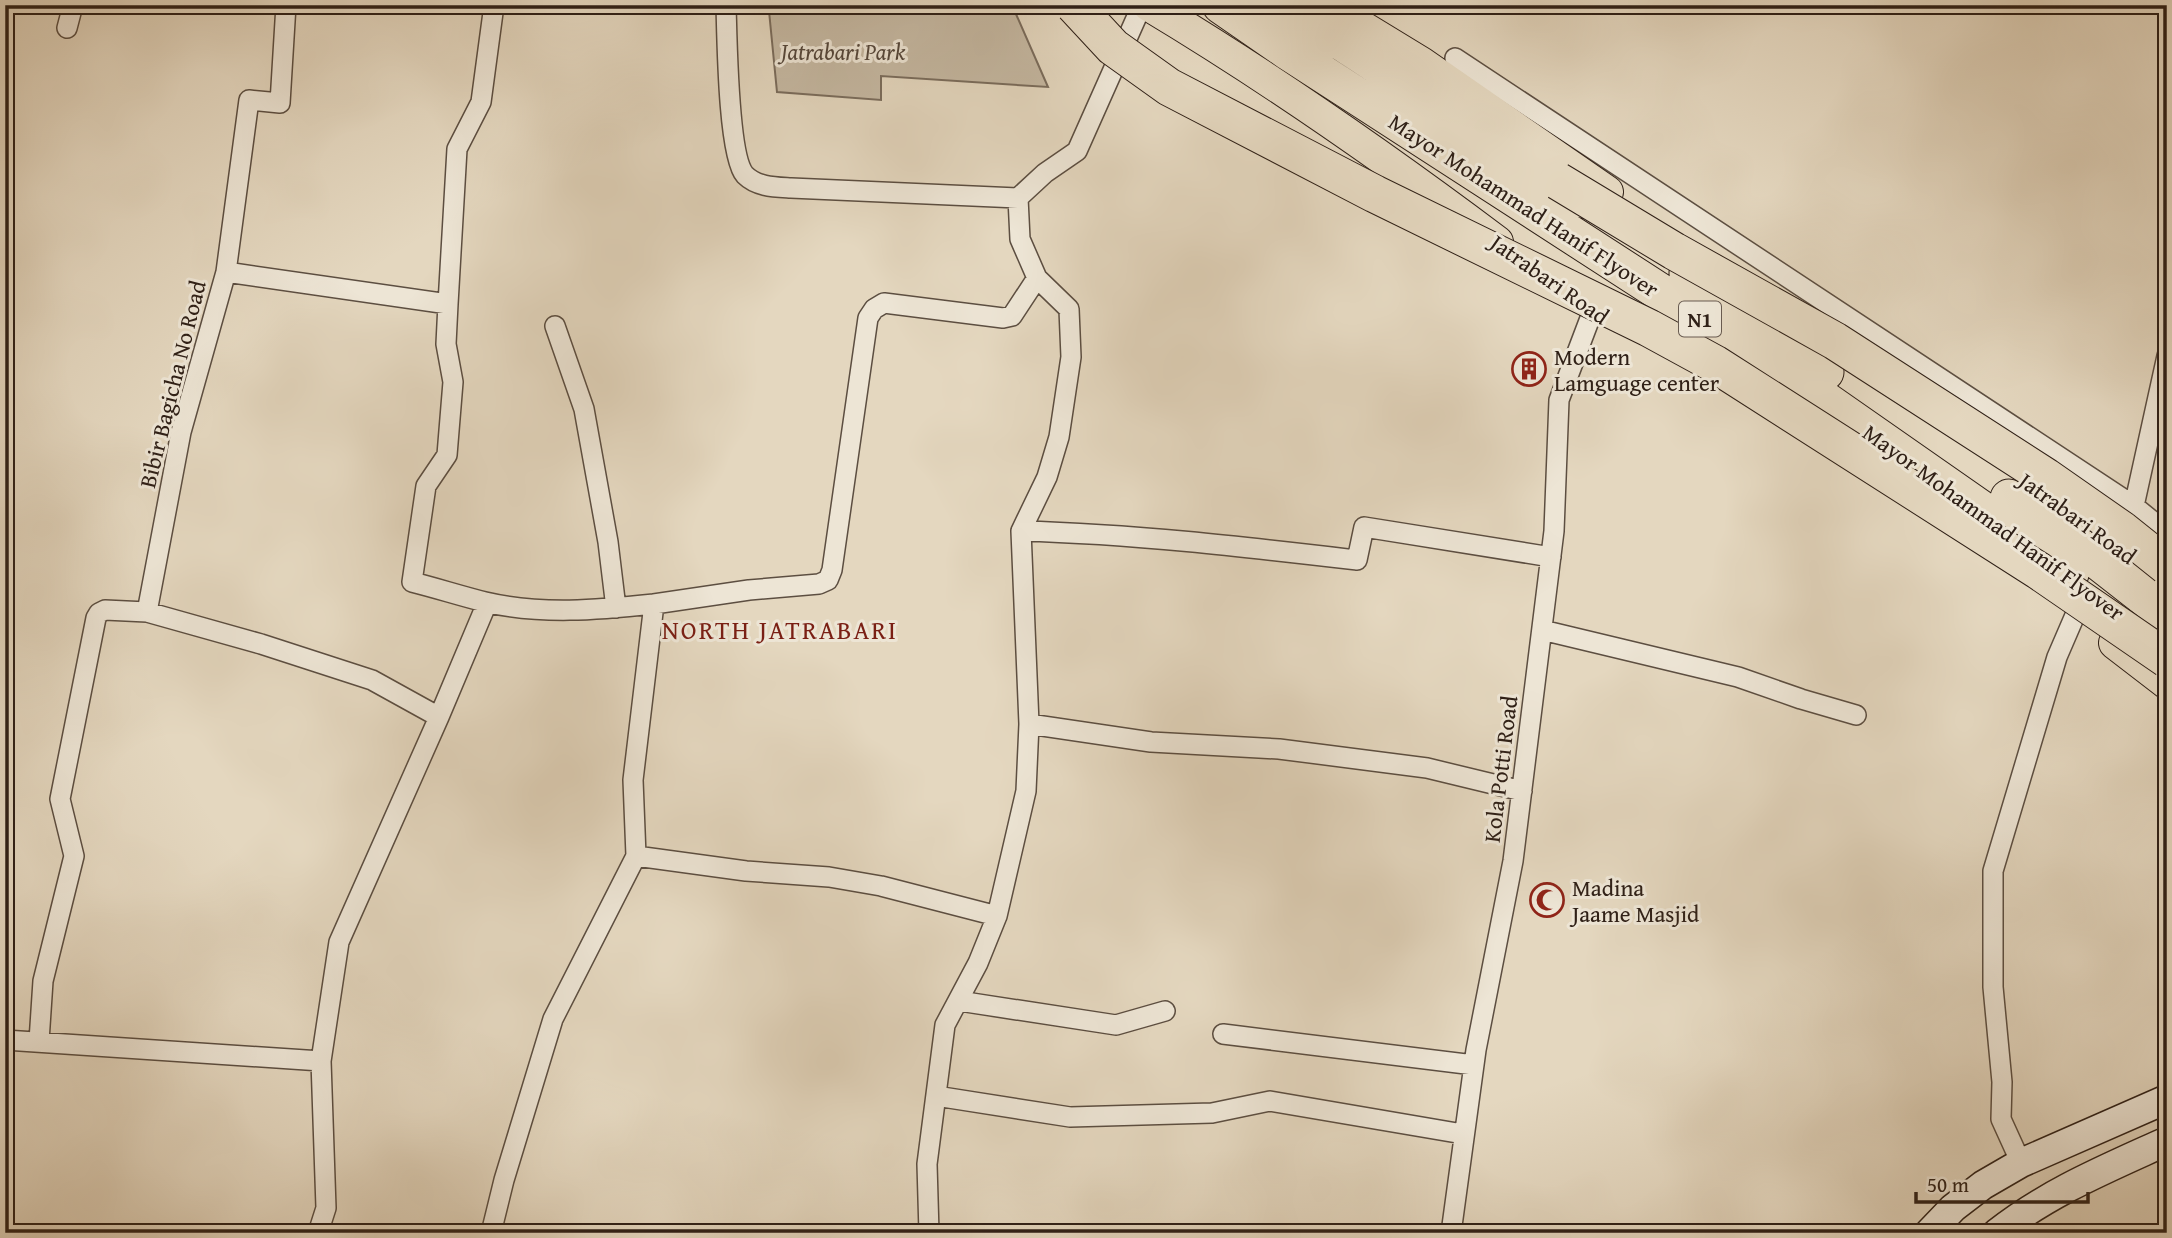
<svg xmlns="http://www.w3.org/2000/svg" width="2172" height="1238" font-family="'Gentium Book Plus',serif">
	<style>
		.park { fill: #c5b8a2; stroke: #7a6c5c; stroke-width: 2 }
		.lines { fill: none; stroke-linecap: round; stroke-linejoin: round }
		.minor-casing { stroke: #5c4e41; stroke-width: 22 }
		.secondary-casing { stroke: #2f2017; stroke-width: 31 }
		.primary-casing { stroke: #2f2017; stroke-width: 34 }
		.motorway-casing { stroke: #2f2017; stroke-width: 39 }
		.minor { stroke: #ede5d5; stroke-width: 19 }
		.secondary { stroke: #ede5d5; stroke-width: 28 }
		.primary { stroke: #e4d7bf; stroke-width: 32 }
		.motorway { stroke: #e4d7bf; stroke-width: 37 }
		.motorway-bridge-casing { stroke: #2f2017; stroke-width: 39; stroke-linecap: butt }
		.motorway-bridge { stroke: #e4d7bf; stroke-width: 37 }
		.labels { text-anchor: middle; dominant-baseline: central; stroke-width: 6; stroke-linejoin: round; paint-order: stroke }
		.shield { fill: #ede5d5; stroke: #685b50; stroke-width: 2 }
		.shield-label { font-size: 21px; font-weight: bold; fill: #2f2017 }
		.park-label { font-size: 23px; font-style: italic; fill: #54463a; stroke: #ede5d5 }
		.street-label { font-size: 23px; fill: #2f2017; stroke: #ede5d5 }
		.poi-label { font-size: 23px; fill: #2f2017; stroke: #ede5d5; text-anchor: start }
		.quarter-label { font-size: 26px; letter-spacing: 2px; fill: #7a1f14; stroke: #ede5d5 }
	</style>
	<rect width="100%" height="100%" fill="#e4d7bf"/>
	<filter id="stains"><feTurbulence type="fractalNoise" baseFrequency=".00286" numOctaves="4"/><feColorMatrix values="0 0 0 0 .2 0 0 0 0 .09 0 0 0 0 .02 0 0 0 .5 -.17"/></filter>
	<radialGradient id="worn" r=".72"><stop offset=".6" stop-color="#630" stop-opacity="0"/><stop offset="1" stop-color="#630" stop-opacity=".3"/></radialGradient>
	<path class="park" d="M733 5H1012L1048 87 881 76V100L777 92 769 11 734 14Z"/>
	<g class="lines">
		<g class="minor-casing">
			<path id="minor" d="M726 5C727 36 728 156 745 175 757 187 775 187 791 188L1018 198
				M67 28 73 5
				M1455 58 2134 506 2167 533
				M226 272 249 100 280 103 286 5
				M448 304 446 344 453 382 447 455 426 486 412 582C436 588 461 596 485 602 541 615 598 610 654 604
				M555 326 584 409 608 542 616 608
				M2134 506 2167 356
				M1021 531C1134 534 1245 547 1357 560L1364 527 1551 557
				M147 612 261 644 372 680 439 717
				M1542 630 1738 677 1801 699 1856 715
				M1029 724 1151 742 1279 749 1427 768 1522 791
				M636 856 633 780 654 604 749 590 819 584 828 580 832 570 868 318 874 309 884 303 1003 318 1012 316 1037 278
				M959 1001 1116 1025 1165 1011
				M1223 1034 1474 1065
				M5 1040 321 1061
				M39 1041 43 981 74 856 60 799 96 618 99 613 105 610 147 612 181 432 226 272 448 304 457 149 481 102 494 5
				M936 1096 1070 1117 1212 1113 1270 1101 1463 1134
				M2021 1163 2001 1119 2002 1082 1993 987V871L2057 657 2076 613
				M318 1233 326 1208 321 1061 339 942 439 717 487 603
				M491 1233 504 1180 553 1019 636 856 746 871 829 877 881 886 997 916
				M929 1233 927 1164 945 1025 978 963 997 916 1026 791 1029 724 1021 531 1047 477 1059 437 1071 357 1069 309 1037 278 1020 239 1018 198 1045 173 1077 151 1142 5
				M1451 1233 1476 1050 1513 861 1554 531 1559 400 1592 313"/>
		</g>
		<g class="secondary-casing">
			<path id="secondary" d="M1929 1233 1953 1208 1983 1185 2021 1163 2167 1099
				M1997 1233C2049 1192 2108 1168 2167 1141"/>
		</g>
		<g class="primary-casing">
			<path id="primary" d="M1149 5C1269 77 1385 158 1497 242
				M1326 5 1421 63 1607 192
				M2130 555 2167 587
				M2115 643 2167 683"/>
		</g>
		<g class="motorway-casing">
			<path id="motorway" d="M1221 5 1289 52 1796 380 2031 544 2070 574
				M1276 5 1345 44 1583 199
				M1688 273 1825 372
				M2009 498 2080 547 2167 615"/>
		</g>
		<use href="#minor" class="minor"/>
		<use href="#secondary" class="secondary"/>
		<use href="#primary" class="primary"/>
		<use href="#motorway" class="motorway"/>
		<g class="motorway-bridge-casing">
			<path id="motorway-bridge" d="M1074 5 1113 47 1169 87 1375 194 1649 328 1715 364 2039 571 2167 659
				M1558 181 1674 251 1835 341 2046 477 2122 530 2167 566"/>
		</g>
		<use href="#motorway-bridge" class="motorway-bridge"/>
	</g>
	<defs>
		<g id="building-ring" transform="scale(1.75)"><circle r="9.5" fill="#ede5d5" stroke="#8f2418" stroke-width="1.5"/><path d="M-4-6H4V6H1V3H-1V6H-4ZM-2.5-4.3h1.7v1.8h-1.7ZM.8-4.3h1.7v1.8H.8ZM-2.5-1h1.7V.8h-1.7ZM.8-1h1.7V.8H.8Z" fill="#8f2418"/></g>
		<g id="mosque-ring" transform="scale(1.75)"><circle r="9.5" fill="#ede5d5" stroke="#8f2418" stroke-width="1.5"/><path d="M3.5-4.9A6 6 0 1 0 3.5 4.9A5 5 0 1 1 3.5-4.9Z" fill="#8f2418"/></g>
	</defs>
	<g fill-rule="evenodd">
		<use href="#building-ring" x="1529" y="369"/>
		<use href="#mosque-ring" x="1547" y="900"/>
	</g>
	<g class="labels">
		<rect class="shield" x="1679" y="301.5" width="42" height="35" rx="5"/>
		<g class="shield-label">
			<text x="1700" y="319">N1</text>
		</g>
		<g class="park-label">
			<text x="843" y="51">Jatrabari Park</text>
		</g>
		<g class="street-label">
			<text transform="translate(1524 205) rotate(33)">Mayor Mohammad Hanif Flyover</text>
			<text transform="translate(1550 279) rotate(35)">Jatrabari Road</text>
			<text transform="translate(172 384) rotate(-76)">Bibir Bagicha No Road</text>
			<text transform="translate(2078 518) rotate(36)">Jatrabari Road</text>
			<text transform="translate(1994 522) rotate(36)">Mayor Mohammad Hanif Flyover</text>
			<text transform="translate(1500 769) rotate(-83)">Kola Potti Road</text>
		</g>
		<g class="poi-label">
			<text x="1554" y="356">Modern<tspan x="1554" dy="26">Lamguage center</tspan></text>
			<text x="1572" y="887">Madina<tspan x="1572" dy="26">Jaame Masjid</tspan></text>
		</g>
		<g class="quarter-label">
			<text x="780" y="629">NORTH JATRABARI</text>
		</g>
	</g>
	<rect width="2172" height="1238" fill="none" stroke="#e4d7bf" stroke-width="28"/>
	<rect x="7" y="7" width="2158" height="1224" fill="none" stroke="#2f2017" stroke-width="3.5"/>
	<rect x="14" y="14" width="2144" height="1210" fill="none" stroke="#2f2017" stroke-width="2"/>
	<path d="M1916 1192v10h172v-10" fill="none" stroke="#2f2017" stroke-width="3.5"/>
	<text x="1927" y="1192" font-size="21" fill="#2f2017" stroke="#ede5d5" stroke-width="5" paint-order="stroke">50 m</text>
	<rect width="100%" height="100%" filter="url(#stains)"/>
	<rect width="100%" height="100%" fill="url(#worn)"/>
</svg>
